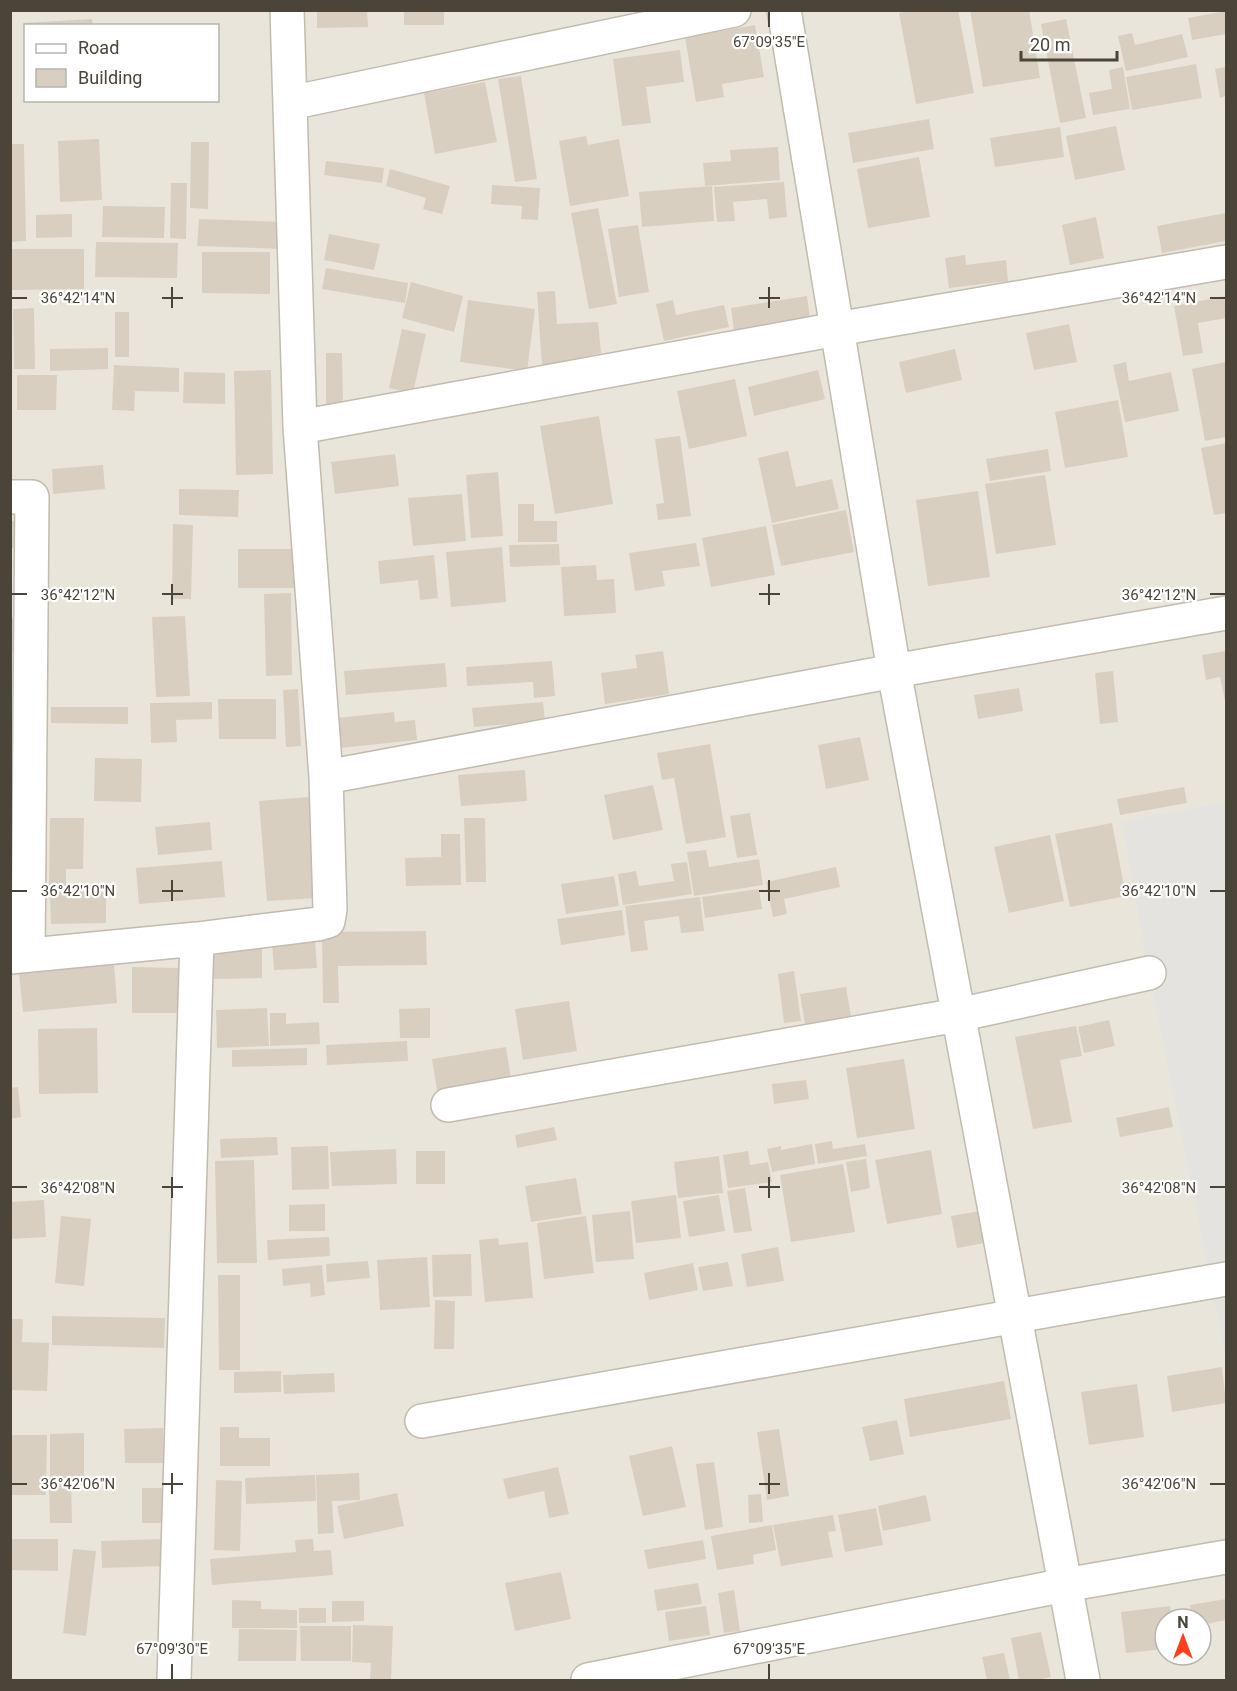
<svg xmlns="http://www.w3.org/2000/svg" width="1237" height="1691" font-family="Roboto,sans-serif">
	<style>
		.residential { fill: #eae5da; fill-rule: evenodd }
		.parking { fill: #e5e3e0 }
		.building { fill: #d8cfc1 }
		.lines { fill: none; stroke-linecap: round; stroke-linejoin: round }
		.minor-casing { stroke: #c2bbae; stroke-width: 36 }
		.minor { stroke: #fff; stroke-width: 33 }
		.ticks { fill: none; stroke: #4b4439; stroke-width: 2 }
		.ticks-label { font-size: 15px; text-anchor: middle; fill: #4b4439; stroke: #fff; stroke-width: 4.5; stroke-linejoin: round; paint-order: stroke }
	</style>
	<rect width="100%" height="100%" fill="#f6f3ec"/>
	<path class="residential" d="M11 11H1226V1680H11ZM26 26H218V100H26ZM1165 1619H1201V1655H1165Z"/>
	<path class="parking" d="M1226 802V1358L1149 973 1122 822Z"/>
	<path class="building" d="M317 10H367L368 27 317 28Z
		M404 10H444V25H404Z
		M914 10H958L974 93 916 104 899 13Z
		M970 10H1029L1040 78 983 87Z
		M1226 11V34L1192 40 1188 18Z
		M92 19 93 26H24V23Z
		M1066 19 1086 118 1060 123 1041 24Z
		M755 25 764 77 722 84 724 97 696 102 685 37Z
		M1132 33 1135 45 1182 34 1188 57 1126 71 1118 36Z
		M680 50 684 82 646 87 651 123 622 126 613 59Z
		M1196 64 1202 98 1132 110 1126 77Z
		M1123 67 1130 109 1093 115 1089 93 1112 89 1109 70Z
		M1226 67V96L1220 98 1215 69Z
		M521 76 537 179 515 182 498 79Z
		M485 82 497 142 435 154 424 93Z
		M929 119 934 149 853 163 848 133Z
		M1116 126 1125 170 1075 180 1066 136Z
		M1060 127 1064 157 995 167 990 138Z
		M586 136 588 145 619 139 629 196 570 206 559 141Z
		M99 139 102 200 60 202 58 141Z
		M191 142H209L208 209 190 208Z
		M10 144H24L26 241 10 242Z
		M778 147 780 180 705 186 703 163 731 161 730 150Z
		M919 157 930 217 868 228 857 169Z
		M326 161 384 168 382 183 324 175Z
		M390 169 450 186 442 214 423 209 426 198 386 186Z
		M784 182 787 217 769 219 767 199 733 202 735 221 717 222 714 187Z
		M171 183H187L186 239 170 238Z
		M492 185 540 188 538 220 521 219 522 206 491 204Z
		M712 186 714 221 642 227 639 192Z
		M103 206 165 207 164 238 102 237Z
		M598 208 617 304 589 309 571 213Z
		M1226 213V241L1162 253 1157 226Z
		M72 214V237L36 238V215Z
		M1096 217 1104 258 1070 265 1062 225Z
		M199 219 286 222 284 249 197 246Z
		M638 225 649 292 619 297 608 229Z
		M329 234 380 244 374 270 324 260Z
		M96 242 178 243 177 278 95 277Z
		M11 249H84V289L12 290Z
		M202 252H270V294L202 293Z
		M965 255 966 265 1006 260 1008 281 949 288 945 258Z
		M326 268 408 283 405 303 322 289Z
		M411 282 463 296 454 332 402 318Z
		M555 291 557 324 598 322 601 353 542 367 537 292Z
		M807 296 810 318 734 330 731 308Z
		M1226 296V318L1198 323 1203 353 1183 356 1174 306Z
		M468 300 535 309 527 371 460 362Z
		M673 300 676 315 724 305 729 327 664 341 656 304Z
		M34 308 35 369H14L13 309Z
		M115 312H129V357H115Z
		M1069 324 1077 362 1034 370 1026 333Z
		M402 329 426 334 413 393 389 388Z
		M108 348V369L50 371V349Z
		M955 349 962 380 906 393 899 362Z
		M326 353H342L343 405 326 406Z
		M1126 362 1129 381 1171 372 1179 411 1125 422 1113 365Z
		M1226 362V437L1205 441 1192 369Z
		M114 365 179 368V392L135 391 134 411 112 410Z
		M271 370 273 474 236 475 234 371Z
		M818 370 825 399 754 416 748 387Z
		M184 372 225 373V404L183 403Z
		M17 375H57L56 410H17Z
		M735 379 747 436 689 449 677 391Z
		M1118 400 1128 457 1065 468 1055 412Z
		M599 416 613 504 555 514 540 426Z
		M680 436 691 516 658 520 656 504 664 503 655 439Z
		M1226 443V513L1214 515 1201 448Z
		M1048 449 1051 471 990 481 986 459Z
		M788 451 796 487 832 479 839 509 772 523 758 458Z
		M395 454 399 486 335 494 331 462Z
		M103 465 105 489 53 494 52 469Z
		M498 472 503 536 471 538 466 475Z
		M1045 475 1056 545 996 554 985 484Z
		M179 489 239 490 238 517 179 515Z
		M978 491 990 577 928 586 916 500Z
		M462 494 466 541 413 546 408 498Z
		M518 504H534V521H557V542H518Z
		M846 510 854 552 781 566 772 525Z
		M10 521H23L22 548H10Z
		M173 524 193 525 191 599H172Z
		M766 526 775 575 711 587 702 538Z
		M696 543 700 566 662 571 665 586 635 591 629 553Z
		M559 544 560 565 510 567 509 545Z
		M502 547 506 602 451 607 446 552Z
		M238 549H295V588H238Z
		M434 555 438 598 420 600 418 580 380 584 378 561Z
		M596 565 597 580 614 579 616 613 564 616 561 567Z
		M291 593 292 675 266 676 264 594Z
		M185 616 190 696 156 697 152 617Z
		M10 618H21L20 652H10Z
		M663 651 669 694 605 704 601 673 637 668 635 655Z
		M1226 651V700L1225 701 1220 677 1206 680 1202 655Z
		M552 661 555 696 534 698 533 682 467 686 466 667Z
		M445 663 447 687 346 695 344 671Z
		M1113 671 1118 722 1100 724 1095 673Z
		M1019 688 1023 711 978 719 974 695Z
		M298 689 301 746 286 747 283 690Z
		M218 699H276V739H219Z
		M212 702V719L176 720 177 742 151 743 150 703Z
		M543 702 545 721 474 727 472 708Z
		M51 707H128V724L51 723Z
		M394 712 395 722 415 720 417 740 340 748 337 718Z
		M860 737 869 780 826 789 818 745Z
		M710 744 726 837 686 844 674 778 662 780 657 753Z
		M95 758 142 759 141 802 94 801Z
		M525 770 527 801 461 806 458 775Z
		M653 785 663 830 613 840 604 795Z
		M1184 787 1187 803 1120 815 1117 799Z
		M309 797 317 898 267 901 259 801Z
		M750 813 757 855 737 858 730 816Z
		M50 818H84L83 869H66V887H49Z
		M464 818H485L486 882H466Z
		M210 822 212 850 158 855 155 827Z
		M1112 823 1126 896 1070 907 1055 834Z
		M441 834H460L461 885 406 886 405 858 441 857Z
		M1050 835 1064 901 1009 913 994 847Z
		M706 850 709 867 759 859 763 885 694 896 687 852Z
		M222 861 225 897 139 904 136 868Z
		M687 862 692 894 623 905 618 874 636 871 639 886 674 881 671 864Z
		M836 867 840 887 784 899 787 914 773 917 766 882Z
		M614 876 619 906 566 914 561 884Z
		M759 889 762 909 705 918 702 897Z
		M50 892H106V923L51 924Z
		M700 897 704 931 681 933 679 916 644 921 648 950 631 952 625 906Z
		M622 910 625 935 561 945 557 919Z
		M426 931 427 965 338 966 339 1003H323L322 932Z
		M315 940 317 968 274 970 272 942Z
		M262 948V978L214 979 213 949Z
		M114 964 117 1003 23 1012 19 973Z
		M132 967 179 968 178 1013H132Z
		M794 971 801 1021 784 1023 778 974Z
		M846 987 851 1016 805 1024 800 994Z
		M569 1001 577 1051 523 1060 515 1009Z
		M267 1008 269 1046 217 1048 216 1010Z
		M430 1008V1038H400L399 1009Z
		M270 1013H286V1024L319 1022 320 1044 270 1046Z
		M1109 1020 1115 1046 1084 1053 1078 1027Z
		M1076 1026 1082 1056 1060 1060 1072 1122 1033 1129 1015 1037Z
		M97 1028 98 1093 39 1094 38 1029Z
		M407 1041 408 1061 327 1065 326 1045Z
		M506 1047 511 1079 437 1090 432 1059Z
		M307 1048V1065L232 1067V1050Z
		M904 1059 915 1129 857 1138 846 1068Z
		M806 1080 809 1099 774 1104 772 1084Z
		M18 1087 21 1117 10 1119V1088Z
		M1169 1107 1173 1127 1120 1137 1116 1118Z
		M554 1127 557 1140 517 1148 515 1135Z
		M277 1137 278 1155 221 1158 220 1139Z
		M832 1141 833 1149 865 1144 867 1156 818 1164 815 1144Z
		M812 1144 815 1164 772 1172 767 1149 781 1146V1150Z
		M328 1146 329 1189 292 1190 291 1147Z
		M396 1149 397 1184 332 1186 330 1152Z
		M931 1150 942 1214 887 1224 875 1160Z
		M416 1151H445V1184H416Z
		M748 1151 750 1165 768 1162 772 1182 728 1188 723 1155Z
		M719 1156 723 1193 678 1198 674 1162Z
		M866 1159 870 1188 851 1192 846 1162Z
		M254 1160 257 1263H217L215 1161Z
		M843 1164 855 1232 791 1242 780 1175Z
		M576 1178 582 1214 531 1222 525 1186Z
		M745 1188 752 1231 734 1233 727 1191Z
		M676 1195 681 1238 636 1243 631 1201Z
		M719 1195 725 1231 689 1237 683 1201Z
		M44 1200 46 1237 10 1239V1202Z
		M325 1204V1231H289V1205Z
		M630 1211 634 1259 596 1262 592 1215Z
		M980 1211 985 1243 957 1248 951 1216Z
		M61 1216 91 1219 84 1286 55 1283Z
		M586 1216 594 1273 544 1279 537 1223Z
		M329 1237 330 1256 268 1260 267 1240Z
		M498 1238 499 1245 528 1242 533 1298 485 1302 479 1240Z
		M778 1247 784 1281 747 1287 741 1254Z
		M471 1254 472 1296 433 1297 432 1255Z
		M427 1257 430 1307 380 1310 377 1260Z
		M368 1261 370 1278 327 1282 326 1264Z
		M728 1262 733 1286 703 1291 698 1267Z
		M693 1263 698 1290 649 1300 644 1273Z
		M322 1265 325 1295 311 1297 310 1283 283 1286 282 1269Z
		M218 1275H240V1370H219Z
		M435 1300 455 1301 454 1349H434Z
		M52 1316 165 1318 164 1348 52 1345Z
		M10 1319H23L22 1342 49 1343 47 1391 10 1390Z
		M1222 1367 1226 1403 1172 1412 1167 1376Z
		M281 1371V1392L234 1393V1372Z
		M334 1373 335 1392 284 1394 283 1375Z
		M1004 1381 1011 1419 910 1437 904 1399Z
		M1137 1384 1144 1437 1089 1445 1081 1392Z
		M897 1420 904 1454 870 1461 862 1427Z
		M220 1427H239V1438H270V1466H220Z
		M163 1428 164 1463H125L124 1429Z
		M779 1429 789 1496 767 1500 757 1432Z
		M84 1433V1478H50V1434Z
		M11 1435H47L46 1495H10Z
		M672 1446 686 1507 643 1516 629 1456Z
		M714 1462 723 1527 705 1530 696 1464Z
		M558 1467 569 1514 549 1518 544 1491 508 1499 503 1479Z
		M359 1473 360 1500 332 1501 334 1533 318 1534 316 1475Z
		M315 1475 316 1501 246 1504 245 1478Z
		M49 1480H71L72 1523H50Z
		M216 1480 242 1481 240 1551 214 1550Z
		M142 1488H163V1523H142Z
		M397 1493 404 1526 344 1539 337 1506Z
		M761 1494 763 1522 749 1523 748 1495Z
		M926 1495 931 1521 883 1531 878 1506Z
		M876 1508 883 1545 845 1552 838 1515Z
		M833 1515 836 1531 828 1532 833 1557 781 1566 773 1525Z
		M772 1525 776 1550 753 1555 754 1564 717 1570 711 1536Z
		M10 1539H58V1571L10 1570Z
		M163 1539 164 1566 102 1568 101 1541Z
		M313 1539 314 1551 331 1550 333 1575 212 1585 210 1559 296 1552 295 1540Z
		M703 1540 706 1559 648 1569 644 1550Z
		M73 1549 96 1551 86 1636 63 1633Z
		M561 1572 571 1619 515 1631 505 1583Z
		M698 1583 702 1604 657 1611 654 1590Z
		M734 1590 740 1631 724 1633 718 1593Z
		M1226 1599V1620L1201 1625V1619H1193L1190 1605Z
		M232 1600 261 1601V1609L297 1610V1628H232Z
		M332 1601H364V1621L332 1622Z
		M706 1606 710 1635 669 1641 665 1612Z
		M1170 1606 1172 1619H1165V1649L1126 1653 1121 1612Z
		M299 1608H326V1623H299Z
		M353 1625 393 1626 391 1680H370L371 1663 352 1662Z
		M300 1626H351V1661H301Z
		M239 1629 297 1630 296 1661H238Z
		M1041 1632 1051 1677 1037 1680H1019L1011 1638Z
		M1004 1653 1010 1680H987L982 1657Z"/>
	<g class="lines">
		<g class="minor-casing">
			<path id="minor" d="M287 10 300 427 326 777
				M784 10 894 671 1083 1680
				M290 103 734 10
				M300 427 837 329 1226 262
				M10 497H32L28 955
				M10 957 197 939 318 924 328 921 330 909 326 777 894 671 1226 613
				M448 1105 958 1015 1149 973
				M422 1421 1226 1279
				M174 1680 197 939
				M588 1680 1065 1585 1226 1557"/>
		</g>
		<use href="#minor" class="minor"/>
	</g>
	<path class="ticks" d="M769 12V27M172 287V308M769 287V308M12 298H27M162 298H183M759 298H780M1210 298H1225M172 584V605M769 584V605M12 594H27M162 594H183M759 594H780M1210 594H1225M172 880V901M769 880V901M12 891H27M162 891H183M759 891H780M1210 891H1225M172 1177V1198M769 1177V1198M12 1187H27M162 1187H183M759 1187H780M1210 1187H1225M172 1473V1494M769 1473V1494M12 1484H27M162 1484H183M759 1484H780M1210 1484H1225M172 1664V1679M769 1664V1679"/>
	<g class="ticks-label">
		<text x="769" y="47">67°09'35"E</text>
		<text x="78" y="303">36°42'14"N</text>
		<text x="1159" y="303">36°42'14"N</text>
		<text x="78" y="600">36°42'12"N</text>
		<text x="1159" y="600">36°42'12"N</text>
		<text x="78" y="896">36°42'10"N</text>
		<text x="1159" y="896">36°42'10"N</text>
		<text x="78" y="1193">36°42'08"N</text>
		<text x="1159" y="1193">36°42'08"N</text>
		<text x="78" y="1489">36°42'06"N</text>
		<text x="1159" y="1489">36°42'06"N</text>
		<text x="172" y="1654">67°09'30"E</text>
		<text x="769" y="1654">67°09'35"E</text>
	</g>
	<rect width="1237" height="1691" fill="none" stroke="#4b4439" stroke-width="24"/>
	<rect x="24" y="24" width="195" height="78" fill="#ffffff" stroke="#b7b4b0" stroke-width="1.5"/>
	<rect x="36" y="44" width="30" height="9" fill="#ffffff" stroke="#b7b4b0" stroke-width="1.5"/>
	<text x="78" y="54" font-size="18" fill="#4b4439">Road</text>
	<rect x="36" y="69" width="30" height="18" fill="#d8cfc1" stroke="#b7b4b0" stroke-width="1.5"/>
	<text x="78" y="84" font-size="18" fill="#4b4439">Building</text>
	<g transform="translate(1183 1637)"><circle r="28" fill="#ffffff" stroke="#b7b4b0" stroke-width="1.5"/>
	<path d="M0-4.5L10 22L0 15L-10 22Z" fill="#fc3f1d"/>
	<text y="-9" font-size="16" font-weight="bold" text-anchor="middle" fill="#4b4439">N</text>
	</g>
	<path d="M1021 51v9h96v-9" fill="none" stroke="#4b4439" stroke-width="3"/>
	<text x="1030" y="51" font-size="18" fill="#4b4439" stroke="#ffffff" stroke-width="4.5" paint-order="stroke">20 m</text>
</svg>
